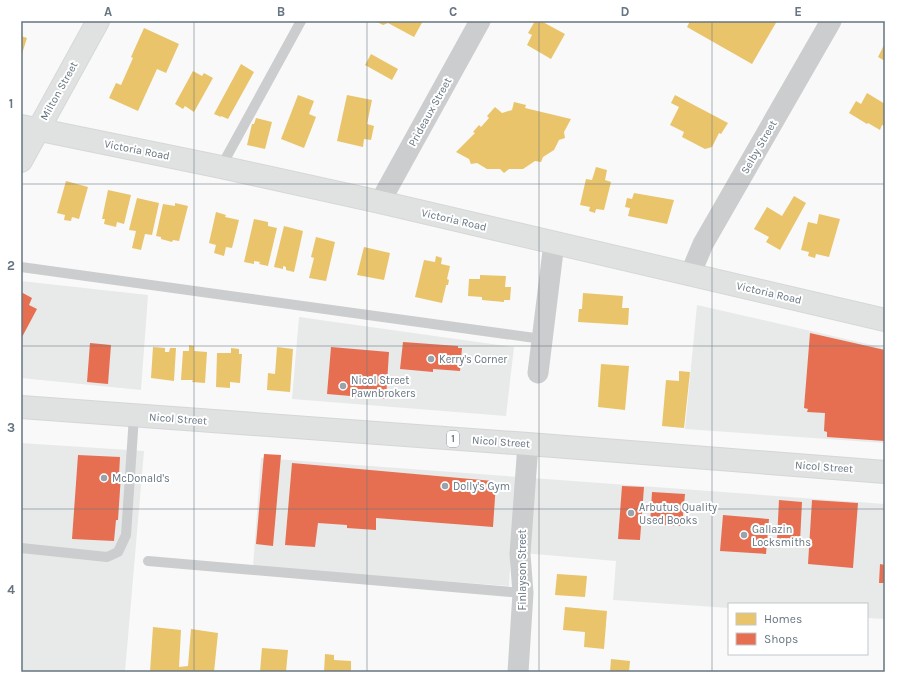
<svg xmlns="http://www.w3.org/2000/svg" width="906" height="693" font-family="Karla,sans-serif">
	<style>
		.built { fill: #e8e9e9 }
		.homes { fill: #e9c46a }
		.shops { fill: #e76f51 }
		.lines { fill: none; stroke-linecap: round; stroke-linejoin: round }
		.secondary-casing { stroke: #d6d7d8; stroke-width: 24 }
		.highway-casing { stroke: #d5d6d6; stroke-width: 24 }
		.lane { stroke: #cccdce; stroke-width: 10 }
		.street { stroke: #cccdce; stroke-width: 21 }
		.secondary { stroke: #e0e1e1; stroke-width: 22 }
		.highway { stroke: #e0e1e1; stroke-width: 22 }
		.grid { fill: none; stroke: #667581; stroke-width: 1; stroke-opacity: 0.55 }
		.poi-dot { fill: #99a3ab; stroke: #fff; stroke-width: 1.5 }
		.labels { text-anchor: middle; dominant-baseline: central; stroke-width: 4; stroke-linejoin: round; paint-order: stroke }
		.shield { fill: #fff; stroke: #949ea7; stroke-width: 1 }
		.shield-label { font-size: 10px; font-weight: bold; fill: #667581 }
		.street-label { font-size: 11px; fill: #667581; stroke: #fff }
		.poi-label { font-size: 11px; fill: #667581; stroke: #fff; text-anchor: start }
		.neatline { fill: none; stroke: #667581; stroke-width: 1.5 }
		.grid-label { font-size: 13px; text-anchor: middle; font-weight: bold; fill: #667581 }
	</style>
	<rect width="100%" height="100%" fill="#f9f9f9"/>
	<path class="built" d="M21 281 148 295 141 390 21 378Z
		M697 305 885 348V443L685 429Z
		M299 317 514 347 506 416 292 399Z
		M21 443 144 451 125 672H21Z
		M261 458 885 504V619L867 618V604H729V608L613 600 616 561 511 552 509 586 253 567Z"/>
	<path class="homes" d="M375 21H423L414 37 388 23 383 25Z
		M535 21H541L565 34 551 59 527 45 532 35 528 33Z
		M690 21H777L752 64 687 27Z
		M144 28 179 44 166 73 157 69 138 111 109 98 116 83 121 85 133 58 131 57Z
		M21 36 27 38 21 57Z
		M885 43V61L878 57Z
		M371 54 398 69 392 80 365 65Z
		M241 64 254 72 228 119 221 116V117L214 114Z
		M193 71 202 76 204 73 213 78 194 112 185 106 183 109 175 104Z
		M867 93 885 104V126L882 125 880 130 868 123 867 124 849 113 856 101 861 104Z
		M298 95 314 101 309 114 316 117 304 148 281 139Z
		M347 95 372 100 367 124 374 126 371 140 364 139 363 147 337 141Z
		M675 95 728 123 721 134 719 133 712 147 705 149 682 137 684 132 670 125 679 107 671 103Z
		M514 102 526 105 525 108 571 119 564 132 565 138 559 140 554 150 543 157 541 162 535 161 523 169H509L504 173 500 169H487L477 163 471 164 469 159 456 152 475 133 473 132 479 125 481 127 489 118 487 116 495 107 502 113 512 110Z
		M256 118 272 122 265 149 247 145 252 124H254Z
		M596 167 607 170 605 180 611 182 604 210 596 209 595 213 589 211 590 207 580 205 586 179 592 180Z
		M66 181 88 187 79 219 72 217 71 221 64 220 65 215 57 213Z
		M108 190 131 195 124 224 117 222 116 227 104 224 105 219H102Z
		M634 193 674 200 667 224 628 216 630 208 625 207 627 198 632 199Z
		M794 196 806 203 780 250 766 242 769 237 754 229 767 207 782 216Z
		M137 198 159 203 152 235 145 234 141 250 132 248 136 231 129 230Z
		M175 203 188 206 179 241 173 240 172 242 161 239V237L156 236 163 204 175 206Z
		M216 212 226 215 225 217 239 220 232 248 226 247 224 256 214 253 216 245 209 243Z
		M819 214 840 219 829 257 816 254 815 258 808 256 809 252 801 250 808 222 817 224Z
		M254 219 268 222V226L277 228 268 266 259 264 260 262 254 261V264L244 262Z
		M284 226 303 231 294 272 286 270V267L283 266V269L274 267Z
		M316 237 335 242 326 281 309 278 314 258 311 257Z
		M364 247 390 253 384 280 357 275Z
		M436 256 442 258 441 264 450 266 447 279 449 280 448 285H446V286L442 303 415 297 424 260 435 262Z
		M480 275 506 276 505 287H511L510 300H504V302L482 300V297L468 296 469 279H480Z
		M583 293 623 296 622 308H629L628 325 578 322 579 309H582Z
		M189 345 194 346V351L207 352 205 383 192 382 193 380H181L183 351H189Z
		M153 347 165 348V352H169L170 348H176L174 381 151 378Z
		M277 347 293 349 290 392 267 390 268 373 275 374Z
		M231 348 239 349V354H242L240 383 230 382V388L216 387 217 353H231Z
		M601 364 629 366 625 410 598 407Z
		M679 371 690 372 684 428 662 426 666 380 679 381Z
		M557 574 587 576 585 597 555 595Z
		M565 607 607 611 604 649 584 647 585 632 563 630Z
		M153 627 181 630 179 667 188 666 191 629 218 633 214 672H150Z
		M262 648 288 650 286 672H260Z
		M325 654 334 655V660L351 661V672H324Z
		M611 659 630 661 629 672H610Z"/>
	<path class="shops" d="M21 292 32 298 29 305 37 309 21 339Z
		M810 333 885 350V441L827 437V432L824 431 825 413 807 412 808 409 804 408Z
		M403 342 458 346V348H462L460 371 433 369V372L400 369Z
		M90 343 111 345 108 384 87 382Z
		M331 347 389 352 386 399 327 394Z
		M264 454 281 455 273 546 256 544Z
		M78 455 120 457 119 475H121L118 520H116L114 541 72 539Z
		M292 463 493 481 496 483 493 527 376 518V530L347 528V525L318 523 315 547 285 545Z
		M622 486 644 487 640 540 618 539Z
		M652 492 685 494 682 526 650 524Z
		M779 500 802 502 800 542 777 540Z
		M812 500 858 503 853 568 808 564Z
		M723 515 769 519 766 554 720 551Z
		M880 564 885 565V583H879Z"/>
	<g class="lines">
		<g class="secondary-casing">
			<path id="secondary" d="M21 126 221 167 380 202 885 320
				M21 161 98 21"/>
		</g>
		<g class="highway-casing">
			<path id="highway" d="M21 407 528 444 885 472"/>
		</g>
		<path class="lane" d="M221 167 301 21
			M21 267 542 339
			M21 548 107 557 118 552 126 535 134 416
			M148 561 523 593"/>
		<path class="street" d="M380 202 480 21
			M690 275 703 244 831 21
			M538 373 554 243
			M518 672 523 593 520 554 528 444"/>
		<use href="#secondary" class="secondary"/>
		<use href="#highway" class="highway"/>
	</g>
	<path class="grid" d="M194 21V672M367 21V672M539 21V672M712 21V672M21 184H885M21 346H885M21 509H885"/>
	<g class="poi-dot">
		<circle cx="431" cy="359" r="4"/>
		<circle cx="343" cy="386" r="4"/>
		<circle cx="104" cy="478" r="4"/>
		<circle cx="445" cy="486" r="4"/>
		<circle cx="631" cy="513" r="4"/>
		<circle cx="744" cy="535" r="4"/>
	</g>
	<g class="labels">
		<rect class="shield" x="447" y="431" width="12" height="16" rx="3"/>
		<g class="shield-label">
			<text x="453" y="439">1</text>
		</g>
		<g class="street-label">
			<text transform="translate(59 91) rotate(-61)">Milton Street</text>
			<text transform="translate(430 112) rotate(-61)">Prideaux Street</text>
			<text transform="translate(759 147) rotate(-60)">Selby Street</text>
			<text transform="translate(137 150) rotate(11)">Victoria Road</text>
			<text transform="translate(454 220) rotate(13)">Victoria Road</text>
			<text transform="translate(769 293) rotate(13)">Victoria Road</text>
			<text transform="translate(178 419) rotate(4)">Nicol Street</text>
			<text transform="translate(501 442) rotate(4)">Nicol Street</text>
			<text transform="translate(824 467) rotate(4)">Nicol Street</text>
			<text transform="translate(522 570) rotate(-90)">Finlayson Street</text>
		</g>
		<g class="poi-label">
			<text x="439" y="359">Kerry's Corner</text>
			<text x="351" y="380">Nicol Street<tspan x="351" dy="13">Pawnbrokers</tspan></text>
			<text x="112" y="478">McDonald's</text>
			<text x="453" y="486">Dolly's Gym</text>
			<text x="639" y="507">Arbutus Quality<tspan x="639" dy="13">Used Books</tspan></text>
			<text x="752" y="529">Gallazin<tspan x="752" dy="13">Locksmiths</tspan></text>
		</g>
	</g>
	<rect width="906" height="693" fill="none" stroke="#ffffff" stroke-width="44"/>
	<rect x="728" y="603" width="140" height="52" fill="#ffffff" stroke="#c2c8cd"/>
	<rect x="736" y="613" width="20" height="12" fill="#e9c46a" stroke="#c2c8cd"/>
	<text x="764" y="623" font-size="12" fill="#667581">Homes</text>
	<rect x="736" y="633" width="20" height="12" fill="#e76f51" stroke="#c2c8cd"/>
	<text x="764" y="643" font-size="12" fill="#667581">Shops</text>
	<rect x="22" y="22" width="862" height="649" class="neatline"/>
	<g class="grid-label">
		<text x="108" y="16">A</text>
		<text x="281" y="16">B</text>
		<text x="453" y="16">C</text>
		<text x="625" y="16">D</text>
		<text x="798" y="16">E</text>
		<text x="11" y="108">1</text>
		<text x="11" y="270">2</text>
		<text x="11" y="432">3</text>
		<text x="11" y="594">4</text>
	</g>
</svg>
